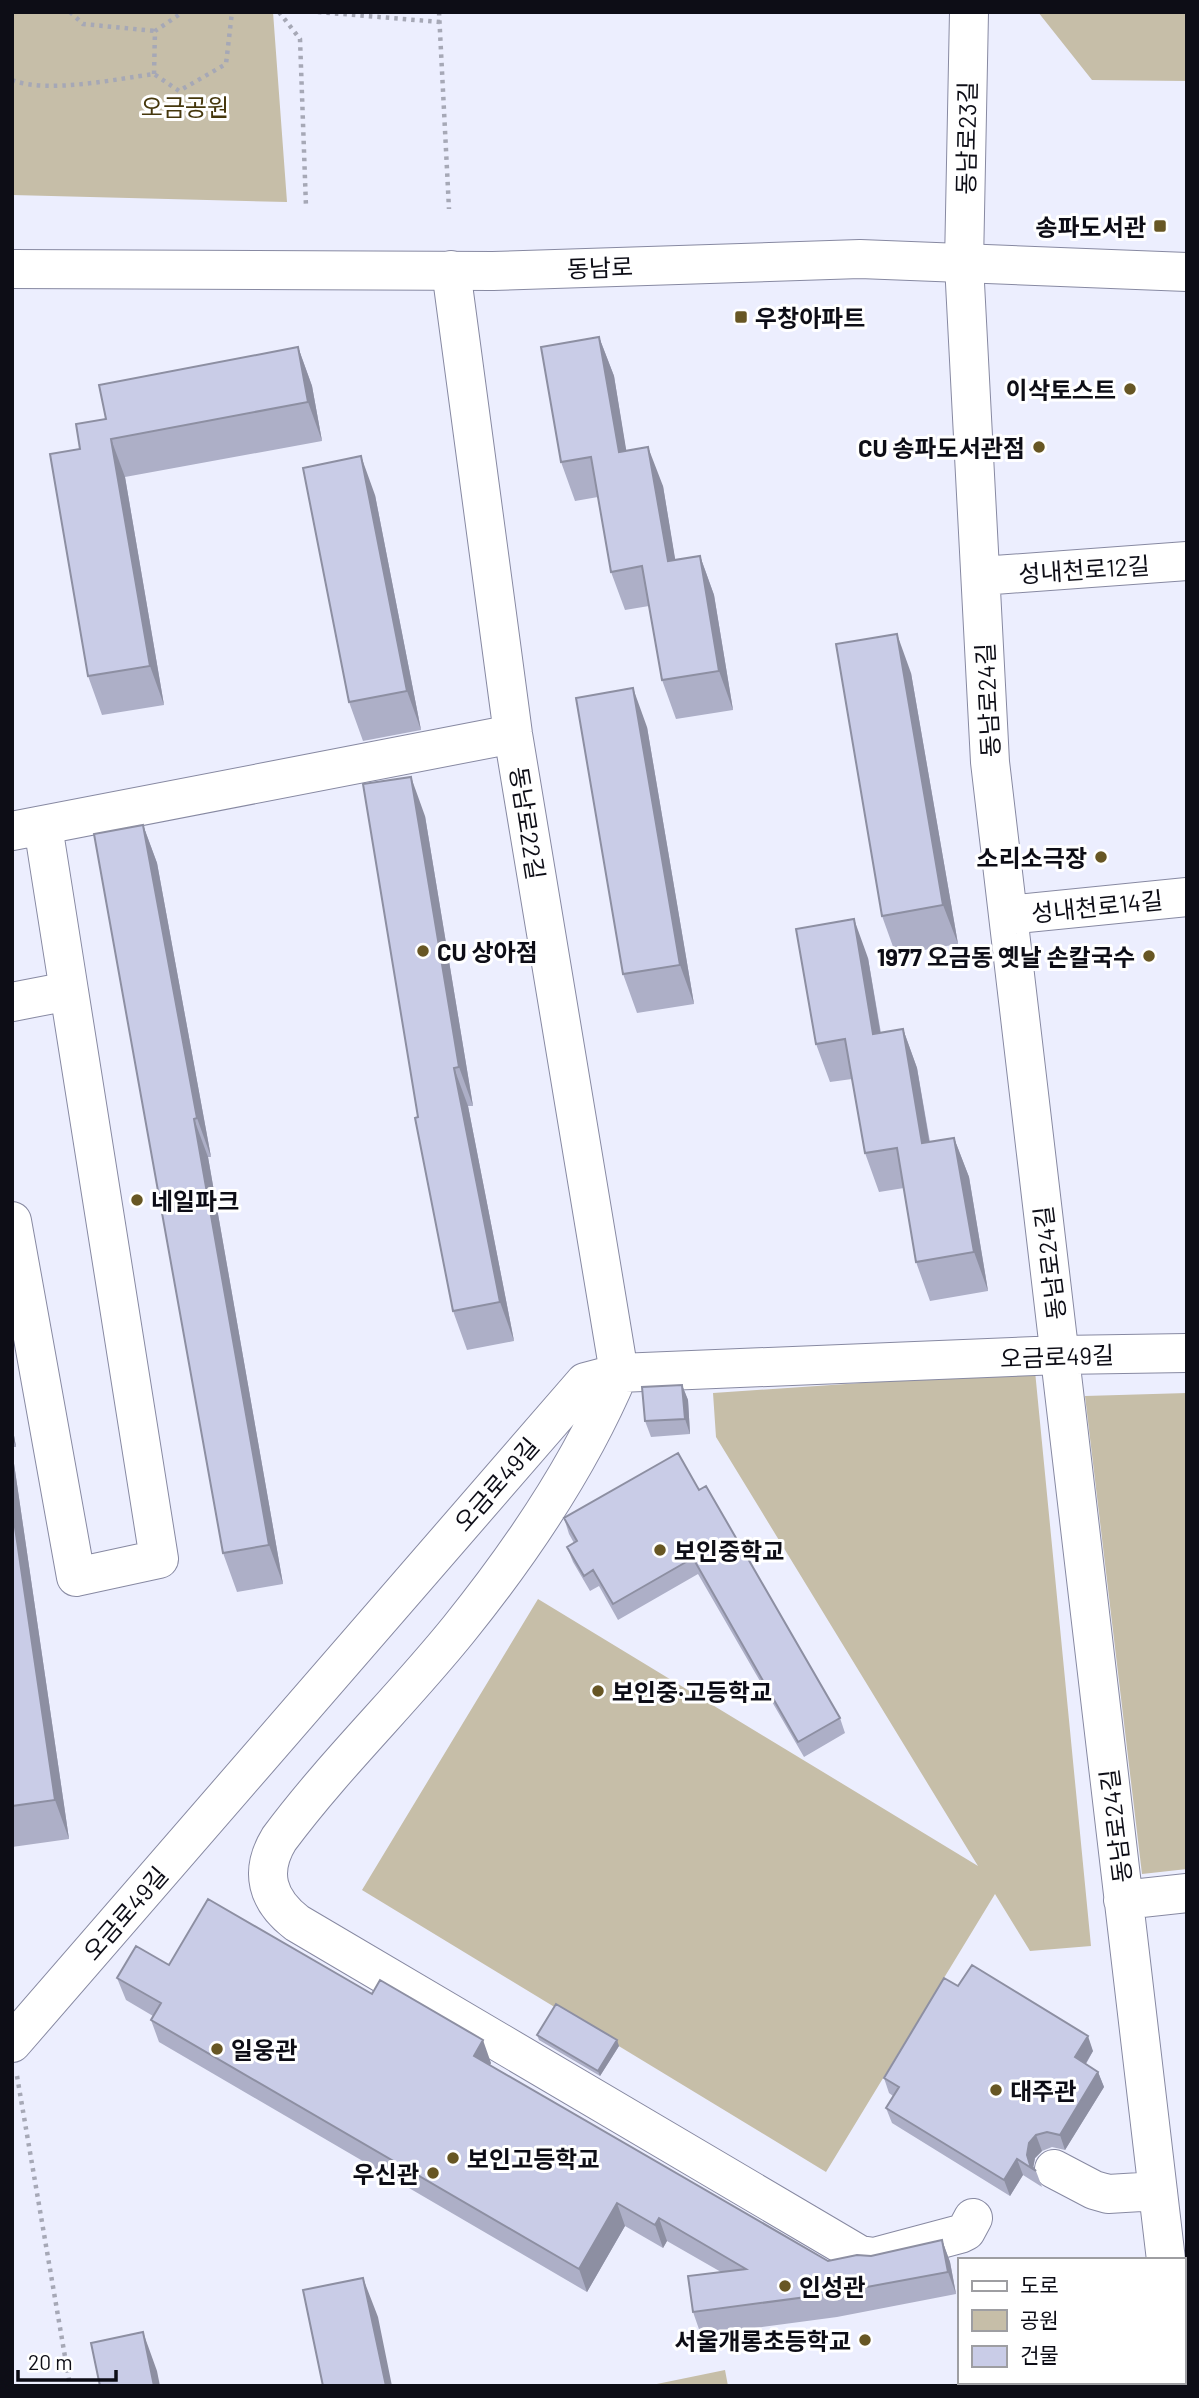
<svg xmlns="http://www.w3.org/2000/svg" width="1199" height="2398" font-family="Barlow,'Noto Sans KR',sans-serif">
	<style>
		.green { fill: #c6bea8 }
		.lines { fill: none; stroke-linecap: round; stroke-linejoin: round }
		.minor-casing { stroke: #8789a2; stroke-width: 40 }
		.major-casing { stroke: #8789a2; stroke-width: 40 }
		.path { stroke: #a6a8b6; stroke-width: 4.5; stroke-dasharray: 3.5 5; stroke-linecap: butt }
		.minor { stroke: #fff; stroke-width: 38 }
		.major { stroke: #fff; stroke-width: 38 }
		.wall { fill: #adafc7 }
		.shaded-wall { fill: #8d8fa2 }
		.building { fill: #c9cce7; stroke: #8d8fa2; stroke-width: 2 }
		.poi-dot { fill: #675624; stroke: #fff; stroke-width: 2.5 }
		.labels { text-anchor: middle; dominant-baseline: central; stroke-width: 6; stroke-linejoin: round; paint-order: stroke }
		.park-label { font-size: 24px; fill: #45370c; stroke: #fff }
		.street-label { font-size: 24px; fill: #0d0d16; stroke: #fff }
		.poi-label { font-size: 24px; font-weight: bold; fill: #0d0d16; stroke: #fff; text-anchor: start }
	</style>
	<rect width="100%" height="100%" fill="#eceefe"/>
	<path class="green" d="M12 12H273L287 202 12 195Z
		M1038 12H1187V81L1092 80Z
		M1035 1371 1091 1946 1030 1951 995 1894 826 2172 362 1890 538 1599 978 1866 716 1437 713 1393Z
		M1187 1393V1869L1142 1874 1085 1396Z
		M725 2370 728 2386H647Z"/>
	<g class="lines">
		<g class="minor-casing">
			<path id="minor" d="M969 12 964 264 990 762 1166 2260
				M451 270 513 734 619 1373
				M981 576 1187 561
				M12 831 513 734
				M1008 915 1187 897
				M12 1002 69 991 43 826
				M12 1221 76 1577 159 1559 69 991
				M619 1373C580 1465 522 1551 459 1629 401 1701 334 1765 279 1839 259 1872 267 1900 297 1923L860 2255 874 2257 960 2234 966 2231 973 2218
				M1123 1900 1187 1893
				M12 2043 585 1382 619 1373 1060 1355 1187 1353
				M1054 2169 1094 2190 1108 2194 1158 2191
				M1180 2382V2386"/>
		</g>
		<g class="major-casing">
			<path id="major" d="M12 269 493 271 860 259 1187 272"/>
		</g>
		<path class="path" d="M70 12 83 24 155 31
			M279 12 300 39 306 207
			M318 12 440 22
			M439 12 449 209
			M154 74 155 31 183 12
			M12 80C47 94 116 79 154 74L179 91 226 64 232 12
			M17 2076 70 2386"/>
		<use href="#minor" class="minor"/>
		<use href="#major" class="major"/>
	</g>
	<path class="wall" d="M599 337 614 376 626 451 663 486 675 560 700 556 714 595 733 710 676 719 662 680 649 606 625 610 611 572 598 497 575 501 561 462Z
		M298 347 312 386 322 441 125 477 164 705 102 715 88 676 80 449 106 419Z
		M375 495 421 730 363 741 349 702Z
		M911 673 958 944 896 955 882 916Z
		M647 727 694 1004 637 1013 623 974Z
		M425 816 473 1106H468L514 1341 467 1350 453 1311 418 1117Z
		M143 825 157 863 211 1157H208L283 1584 237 1592 223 1553Z
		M868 958 881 1033 903 1029 917 1068 930 1142 954 1138 969 1177 988 1291 930 1301 916 1262 904 1188 879 1192 865 1153 852 1079 830 1082 816 1044Z
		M682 1385 688 1400 690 1434 651 1437 645 1421Z
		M12 1424 16 1447H12Z
		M12 1450 69 1839 12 1847Z
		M699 1490 840 1718 845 1733 804 1757 698 1574 618 1620 599 1586 590 1591 573 1562 567 1547 574 1543 569 1534 564 1518Z
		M169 1965 491 2063 490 2065 828 2261 871 2256 942 2240 950 2262 956 2294 837 2317 701 2335 693 2312 721 2272 667 2241 663 2248 625 2226 587 2292 159 2042 151 2020 153 2016 126 2000 117 1978Z
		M958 1986 1093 2051 1086 2064 1098 2072 1104 2087 1065 2150 1052 2147 1042 2151 1035 2158 1033 2168 1036 2171 1042 2187 1023 2175 1010 2196 892 2123 886 2108 893 2096 889 2093 884 2078Z
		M537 2035 619 2046 600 2076 539 2040Z"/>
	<path class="shaded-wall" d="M599 337 614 376 633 491 619 452Z
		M298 347 312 386 322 441 308 402Z
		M111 439 125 477 164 705 150 666Z
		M648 447 663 486 682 600 668 561Z
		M361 456 375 495 421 730 407 691Z
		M700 556 714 595 733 710 719 671Z
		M897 634 911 673 958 944 943 905Z
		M633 688 647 727 694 1004 680 965Z
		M411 777 425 816 473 1106 459 1067Z
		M143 825 157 863 211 1157 197 1118Z
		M854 919 868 958 887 1073 873 1034Z
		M903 1029 917 1068 936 1182 922 1143Z
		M454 1068 468 1106 514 1341 500 1302Z
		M194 1119 208 1157 283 1584 269 1545Z
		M954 1138 969 1177 988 1291 974 1252Z
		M682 1385 688 1400 690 1434 685 1419Z
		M12 1424 16 1447 12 1437Z
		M12 1450 69 1839 55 1800 12 1507Z
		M1088 2036 1093 2051 1080 2073 1075 2057Z
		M483 2040 491 2063 483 2078 474 2056Z
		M617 2040 619 2046 600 2076 598 2071Z
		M1098 2072 1104 2087 1065 2150 1060 2135Z
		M1036 2135 1042 2151 1035 2158 1033 2169 1031 2168 1027 2155 1029 2143Z
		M1017 2159 1023 2175 1010 2196 1004 2180Z
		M617 2203 625 2226 587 2292 579 2269Z
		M659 2218 667 2241 663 2248 655 2225Z
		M942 2240 950 2262 956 2294 948 2272Z
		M363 2278 378 2317 392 2386H386Z
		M143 2332 157 2371 160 2386H154Z"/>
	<path class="building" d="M599 337 619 452 648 447 668 561 700 556 719 671 662 680 642 566 611 572 591 457 561 462 541 347Z
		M298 347 308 402 111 439 150 666 88 676 50 454 80 449 76 424 106 419 99 385Z
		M361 456 407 691 349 702 303 468Z
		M897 634 943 905 882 916 836 644Z
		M633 688 680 965 623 974 576 698Z
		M411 777 459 1067 454 1068 500 1302 453 1311 415 1118 418 1117 363 784Z
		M143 825 197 1118 194 1119 269 1545 223 1553 94 834Z
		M854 919 873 1034 903 1029 922 1143 954 1138 974 1252 916 1262 897 1148 865 1153 845 1039 816 1044 796 929Z
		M682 1385 685 1419 645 1421 642 1387Z
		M678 1453 699 1490 706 1486 840 1718 798 1742 693 1558 613 1604 593 1570 584 1576 567 1547 577 1541 564 1518Z
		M12 1507 55 1800 12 1806Z
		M208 1899 372 1994 380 1980 483 2040 474 2056 828 2261 857 2255 871 2256 942 2240 948 2272 829 2294 693 2312 688 2276 746 2269 659 2218 655 2225 617 2203 579 2269 151 2020 161 2003 117 1978 136 1946 169 1965Z
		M972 1965 1088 2036 1075 2057 1098 2072 1060 2135 1047 2132 1036 2135 1029 2143 1027 2155 1030 2165 1036 2171 1017 2159 1004 2180 886 2108 899 2087 884 2078 944 1978 958 1986Z
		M556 2004 617 2040 598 2071 537 2035Z
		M363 2278 386 2386H323L303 2290Z
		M143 2332 154 2386H100L91 2343Z"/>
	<g class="poi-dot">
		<rect x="1153" y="219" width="14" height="14" rx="3.5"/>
		<rect x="734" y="310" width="14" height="14" rx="3.5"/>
		<circle cx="1130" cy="389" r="7"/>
		<circle cx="1039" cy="447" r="7"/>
		<circle cx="1101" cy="857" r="7"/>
		<circle cx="423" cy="951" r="7"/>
		<circle cx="1149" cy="956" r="7"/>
		<circle cx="137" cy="1200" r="7"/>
		<circle cx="660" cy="1550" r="7"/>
		<circle cx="598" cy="1691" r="7"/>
		<circle cx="217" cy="2049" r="7"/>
		<circle cx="996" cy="2090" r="7"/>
		<circle cx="453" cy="2158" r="7"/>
		<circle cx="433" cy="2173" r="7"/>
		<circle cx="785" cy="2286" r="7"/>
		<circle cx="865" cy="2340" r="7"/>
	</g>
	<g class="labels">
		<g class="park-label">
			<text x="185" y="106">오금공원</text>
		</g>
		<g class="street-label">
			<text transform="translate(966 138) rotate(-89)">동남로23길</text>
			<text transform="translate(600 267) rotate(-2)">동남로</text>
			<text transform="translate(1084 569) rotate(-4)">성내천로12길</text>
			<text transform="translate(987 700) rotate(-93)">동남로24길</text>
			<text transform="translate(528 823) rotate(81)">동남로22길</text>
			<text transform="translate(1097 906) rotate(-6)">성내천로14길</text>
			<text transform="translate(1049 1263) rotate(-97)">동남로24길</text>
			<text transform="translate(1057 1356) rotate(-2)">오금로49길</text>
			<text transform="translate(496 1484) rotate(-49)">오금로49길</text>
			<text transform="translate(1115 1826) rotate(-97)">동남로24길</text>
			<text transform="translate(125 1913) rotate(-49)">오금로49길</text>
		</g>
		<g class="poi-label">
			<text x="1146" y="226" text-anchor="end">송파도서관</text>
			<text x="755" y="317">우창아파트</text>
			<text x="1116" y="389" text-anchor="end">이삭토스트</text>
			<text x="1025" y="447" text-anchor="end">CU 송파도서관점</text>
			<text x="1087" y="857" text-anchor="end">소리소극장</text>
			<text x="437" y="951">CU 상아점</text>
			<text x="1135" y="956" text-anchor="end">1977 오금동 옛날 손칼국수</text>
			<text x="151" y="1200">네일파크</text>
			<text x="674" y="1550">보인중학교</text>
			<text x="612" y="1691">보인중·고등학교</text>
			<text x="231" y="2049">일웅관</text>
			<text x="1010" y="2090">대주관</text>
			<text x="467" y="2158">보인고등학교</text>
			<text x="419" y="2173" text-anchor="end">우신관</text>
			<text x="799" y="2286">인성관</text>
			<text x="851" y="2340" text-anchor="end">서울개롱초등학교</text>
		</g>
	</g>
	<rect width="1199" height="2398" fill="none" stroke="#0d0d16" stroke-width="28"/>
	<rect x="958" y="2258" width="228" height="126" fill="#ffffff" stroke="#9e9ea2" stroke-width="2"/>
	<rect x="972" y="2281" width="35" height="10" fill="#ffffff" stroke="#9e9ea2" stroke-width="2"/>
	<text x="1020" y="2293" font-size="21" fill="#0d0d16">도로</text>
	<rect x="972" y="2310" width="35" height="21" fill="#c6bea8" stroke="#9e9ea2" stroke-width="2"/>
	<text x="1020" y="2328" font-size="21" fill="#0d0d16">공원</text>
	<rect x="972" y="2346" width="35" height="21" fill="#c9cce7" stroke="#9e9ea2" stroke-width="2"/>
	<text x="1020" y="2363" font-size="21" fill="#0d0d16">건물</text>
	<path d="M18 2370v10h98v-10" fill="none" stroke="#0d0d16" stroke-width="3.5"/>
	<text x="28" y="2370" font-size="21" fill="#0d0d16" stroke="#ffffff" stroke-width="5" paint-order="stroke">20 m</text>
</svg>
